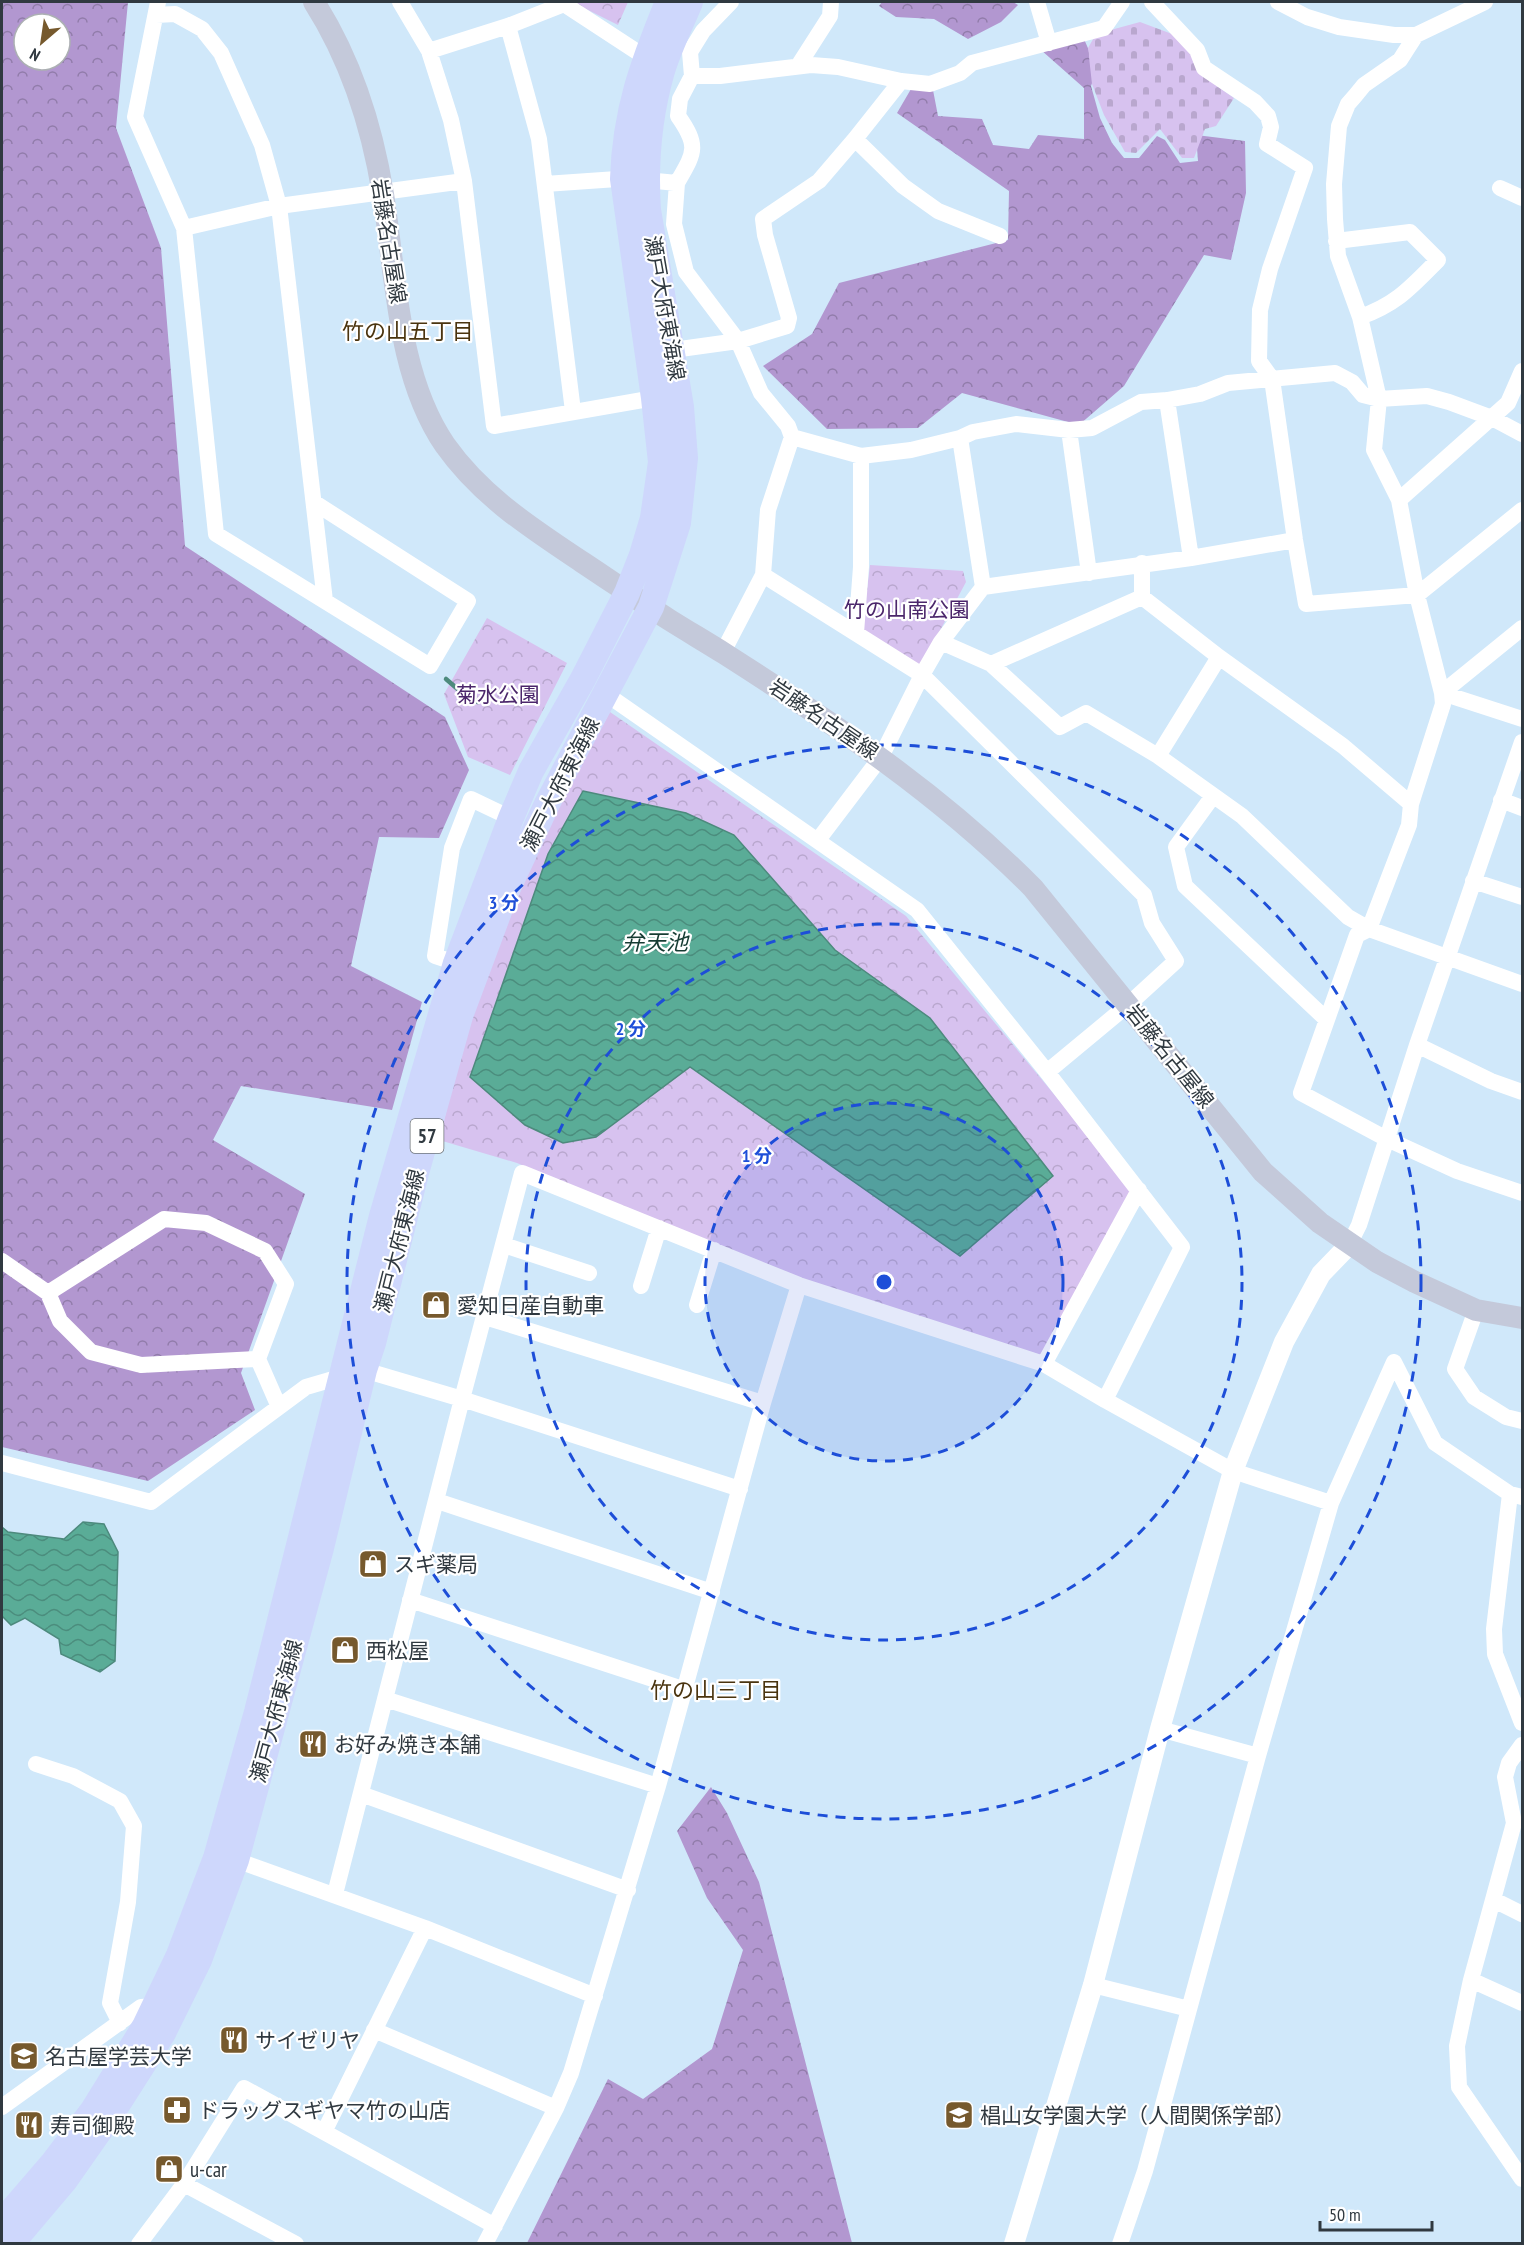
<svg xmlns="http://www.w3.org/2000/svg" width="1524" height="2245" font-family="'PT Sans Narrow','Noto Sans JP',sans-serif">
	<style>
		.forest { fill: url(#forest-crowns); fill-rule: evenodd }
		.cemetery { fill: url(#cemetery-stones) }
		.park { fill: url(#park-crowns) }
		.water { fill: url(#water-waves); stroke: #4d8a7d; stroke-width: 1.5 }
		.lines { fill: none; stroke-linecap: round; stroke-linejoin: round }
		.stream { stroke: #4d8a7d; stroke-width: 4.5 }
		.minor { stroke: #fff; stroke-width: 16 }
		.tertiary { stroke: #fff; stroke-width: 20 }
		.secondary { stroke: #c4c9da; stroke-width: 22 }
		.primary { stroke: #ced7fc; stroke-width: 26 }
		.ring { fill: none; stroke: #1d4ed8; stroke-width: 3; stroke-dasharray: 10 8 }
		.labels { text-anchor: middle; dominant-baseline: central; stroke-width: 4.5; stroke-linejoin: round; paint-order: stroke }
		.shield { fill: #fff; stroke: #6e7479; stroke-width: 1.5 }
		.shield-label { font-size: 20px; font-weight: bold; fill: #303940 }
		.street-label { font-size: 21px; fill: #303940; stroke: #fff }
		.park-label { font-size: 21px; fill: #4b266b; stroke: #fff }
		.poi-label { font-size: 21px; fill: #303940; stroke: #fff; text-anchor: start }
		.neighbourhood-label { font-size: 22px; fill: #4a340f; stroke: #fff }
		.water-label { font-size: 22px; font-style: italic; fill: #163c33; stroke: #fff }
		.centre { fill: #1d4ed8; stroke: #fff; stroke-width: 3 }
		.ring-label { font-size: 18px; text-anchor: middle; font-weight: bold; fill: #1d4ed8; stroke: #fff; stroke-width: 4.5; stroke-linejoin: round; paint-order: stroke }
	</style>
	<defs>
		<pattern id="forest-crowns" width="20" height="18" patternUnits="userSpaceOnUse" patternTransform="scale(1.5)"><rect width="20" height="18" fill="#b297d0"/><path d="M2 6a3 3 0 1 1 6 0M12 15a3 3 0 1 1 6 0" fill="none" stroke="#917caa"/></pattern>
		<pattern id="cemetery-stones" width="16" height="16" patternUnits="userSpaceOnUse" patternTransform="scale(1.5)"><rect width="16" height="16" fill="#d7c2ef"/><path d="M2 7V4a2 2 0 0 1 4 0v3zM10 15v-3a2 2 0 0 1 4 0v3z" fill="#b9a7ce"/></pattern>
		<pattern id="park-crowns" width="20" height="18" patternUnits="userSpaceOnUse" patternTransform="scale(1.5)"><rect width="20" height="18" fill="#d7c2ef"/><path d="M2 6a3 3 0 1 1 6 0M12 15a3 3 0 1 1 6 0" fill="none" stroke="#b9a7ce"/></pattern>
		<pattern id="water-waves" width="16" height="10" patternUnits="userSpaceOnUse" patternTransform="scale(1.5)"><rect width="16" height="10" fill="#5aac97"/><path d="M0 5q4-4 8 0t8 0" fill="none" stroke="#4b8d7d"/></pattern>
	</defs>
	<rect width="100%" height="100%" fill="#d0e8fa"/>
	<path class="forest" d="M2 2H128L116 128 161 248 185 546 445 717 469 770 439 838 379 837 351 966 422 1002 392 1110 241 1086 213 1140 305 1194 241 1373 255 1410 148 1481 2 1447ZM24 24H60V60H24Z
		M882 2H1013L1018 5 1001 22 968 39 934 19 896 17 879 6Z
		M1084 39 1097 69 1091 86 1100 118 1112 143 1124 158H1139L1157 136 1165 140 1180 163 1198 161 1196 135 1245 141 1246 193 1231 260 1204 255 1124 386 1079 425 962 393 918 428 827 429 763 366 812 334 839 283 1008 240 1009 191 897 113 911 89 933 90 938 116 982 119 993 145 1029 149 1038 135 1084 139V88L1041 50Z
		M711 1787 727 1813 759 1882 852 2243H527L608 2079 643 2099 712 2049 743 1950 707 1898 677 1831Z"/>
	<path class="cemetery" d="M1140 22 1172 34 1190 50 1199 73 1234 98 1216 126 1205 129 1194 158H1182L1160 129 1136 153 1125 152 1104 115 1092 84 1088 48 1096 34Z"/>
	<path class="park" d="M572 2H628L618 25Z
		M870 565 963 571 966 582 920 668 862 631Z
		M487 618 567 663 510 775 468 757 444 694Z
		M610 712 906 916 1137 1194 1044 1356 805 1283 517 1163 439 1140 467 1029 538 845Z"/>
	<path class="water" d="M583 791 686 813 734 835 835 950 930 1018 1053 1176 960 1256 690 1067 596 1137 563 1143 525 1125 470 1077 548 854Z
		M83 1522 104 1524 118 1552 115 1661 100 1672 61 1654 59 1639 25 1618 11 1625 2 1616V1527L8 1532 64 1539Z"/>
	<g class="lines">
		<path class="stream" d="M446 679 461 692 478 702"/>
		<path class="minor" d="M158 2 135 117 184 228 216 534 430 666 468 601 315 503
			M400 2 429 51 451 120 464 181 494 426 654 398
			M561 2 645 57
			M1037 2 1049 43
			M1152 2 1197 50 1204 68 1255 102 1268 116 1271 127 1267 144 1305 168 1270 269 1260 310 1259 361 1272 379 1295 540 1306 604 1417 595 1522 510
			M1278 2 1307 17 1339 27 1394 35H1416L1485 2
			M156 15 175 14 202 29 221 53 262 145 279 206 325 601
			M508 26 539 139 573 411
			M1416 35 1400 60 1364 85 1355 96 1348 104 1339 126 1334 184 1335 219 1338 256 1360 317 1379 399 1374 450 1399 500 1417 595 1442 693 1522 719
			M429 51 508 26 564 4
			M798 66 830 16 831 2
			M692 76H720L811 65 838 67 901 81 930 84 960 73 972 63 1104 28 1122 2
			M855 139 903 186 938 211 1000 236
			M677 183C694 153 700 147 678 116L680 99 692 76 690 52 703 31 731 2
			M545 184 646 177 656 181 677 183 674 224 686 272 738 341 761 393 788 426 792 437 861 456 911 450 960 438 973 432 1016 424 1069 430 1092 428 1141 402 1167 400 1200 394 1228 383 1335 373 1352 382 1363 395 1379 399 1427 396 1449 402 1492 418 1522 434
			M1500 188 1522 198
			M184 228 279 206 464 181
			M1336 241 1410 232 1438 260C1411 287 1397 304 1360 317
			M673 350 738 341 787 326 789 318 765 235 763 219 819 181 855 139 901 81
			M1167 400 1191 558
			M1069 430 1089 573
			M1399 500 1508 403 1522 371
			M763 575 922 675 1144 895 1152 923 1176 961 1129 1004 1047 1072
			M983 587 1191 558 1295 540
			M1142 597 1219 657 1343 746 1411 804
			M1522 628 1442 693 1443 704 1411 804 1409 825 1369 929 1357 935 1301 1093 1385 1138 1457 1171 1522 1193
			M856 633 861 567V456
			M941 642 991 664 1060 727 1086 713 1158 756 1242 816 1348 917 1369 929 1522 984
			M723 652 763 575 768 510 792 437
			M991 664 1142 597V563
			M606 694 917 910 1047 1072 1182 1247 1105 1400
			M1158 756 1219 657
			M1213 796 1176 847 1185 886 1327 1020
			M1501 800 1522 808
			M818 840 881 757 922 675 941 642 983 587 960 438
			M1473 881 1522 897
			M456 963 435 956 452 848 471 799 511 818
			M1417 1045 1491 1081 1522 1092
			M504 1245 589 1273
			M1349 1245 1359 1225 1417 1045 1522 742
			M2 1261 48 1293 164 1219 206 1223 265 1251 286 1284 258 1359 279 1407 306 1387 364 1370 462 1399 740 1489
			M641 1286 659 1228
			M48 1293 60 1321 91 1352 141 1365 258 1359
			M697 1305 714 1250
			M1476 1310 1455 1369 1474 1397 1506 1417 1522 1421
			M485 1317 763 1403
			M1394 1362 1435 1443 1510 1494 1522 1497
			M1044 1364 1139 1190
			M2 1463 151 1502 279 1407
			M1510 1494 1494 1629 1495 1654 1522 1723
			M437 1501 712 1592
			M410 1600 683 1689
			M385 1699 658 1786
			M1160 1729 1258 1756
			M1522 1745 1509 1763 1505 1777 1514 1823 1471 1980 1457 2046 1459 2087 1522 2179
			M36 1764 73 1776 120 1801 134 1826 128 1902 110 2003 120 2023
			M361 1794 628 1890
			M236 1860 425 1928 595 1996
			M335 1894 462 1399 522 1173 799 1285 1044 1364 1105 1400 1233 1471 1331 1503
			M1494 1900 1522 1914
			M1471 1980 1522 2003
			M1093 1985 1189 2009
			M374 2030 556 2108
			M2 2107 141 2007 155 2006
			M324 2132 425 1928
			M184 2184 296 2244
			M139 2244 184 2184 244 2088 495 2226
			M485 2244 556 2108 571 2073 658 1786 763 1403 799 1285
			M1120 2244 1145 2171 1258 1756 1331 1503 1394 1362"/>
		<path class="tertiary" d="M1014 2244 1093 1985 1160 1729 1233 1471 1284 1342 1321 1274 1349 1245"/>
		<path class="secondary" d="M314 2C351 60 372 126 383 194 396 275 397 375 445 445 481 496 531 528 582 562 611 581 639 601 668 619 687 631 706 642 725 654 836 725 940 794 1033 888L1263 1172 1320 1223 1377 1262 1415 1282 1476 1310 1522 1318"/>
		<path class="primary" d="M2 2222 52 2164 93 2110 145 2026 179 1955 216 1858 257 1712 382 1216 456 963 511 818 531 771 583 679 627 593 642 555 653 518 661 462 654 398 623 179C625 111 643 63 668 2
			M11 2244 65 2180 112 2113 163 2033 199 1960 236 1860 321 1548 364 1370 373 1343 416 1173 460 1016 507 890 547 804 651 607 678 523 685 458 681 407 648 210C645 164 649 116 662 71 669 47 681 24 690 2"/>
	</g>
	<circle cx="884" cy="1282" r="179" fill="#1d4ed8" fill-opacity=".12"/>
	<g class="ring">
		<circle cx="884" cy="1282" r="179"/>
		<circle cx="884" cy="1282" r="358"/>
		<circle cx="884" cy="1282" r="537"/>
	</g>
	<defs>
		<g id="shop-square" transform="scale(1.5)"><rect x="-9" y="-9" width="18" height="18" rx="4" fill="#76592d" stroke="#fff"/><path d="M-5-2.5h2.3a2.7 3.5 0 0 1 5.4 0H5L5.5 6h-11ZM-1.5-2.5h3a1.5 2.3 0 0 0-3 0Z" fill="#fff"/></g>
		<g id="restaurant-square" transform="scale(1.5)"><rect x="-9" y="-9" width="18" height="18" rx="4" fill="#76592d" stroke="#fff"/><path d="M-5-6h1v4h1v-4h1v4h1v-4h1v5L-1.5 .5V6h-2V.5L-5-1ZM5-6V6H3V1.5H1.5Q1.5-4 5-6Z" fill="#fff"/></g>
		<g id="university-square" transform="scale(1.5)"><rect x="-9" y="-9" width="18" height="18" rx="4" fill="#76592d" stroke="#fff"/><path d="M0-5L7-2L0 1L-7-2ZM-4 1L0 2.5L4 1V4Q0 6-4 4Z" fill="#fff"/></g>
		<g id="pharmacy-square" transform="scale(1.5)"><rect x="-9" y="-9" width="18" height="18" rx="4" fill="#76592d" stroke="#fff"/><path d="M-2-6h4v4h4v4h-4v4h-4v-4h-4v-4h4Z" fill="#fff"/></g>
	</defs>
	<g fill-rule="evenodd">
		<use href="#shop-square" x="436" y="1305"/>
		<use href="#shop-square" x="373" y="1564"/>
		<use href="#shop-square" x="345" y="1650"/>
		<use href="#restaurant-square" x="313" y="1744"/>
		<use href="#restaurant-square" x="234" y="2040"/>
		<use href="#university-square" x="24" y="2056"/>
		<use href="#pharmacy-square" x="177" y="2110"/>
		<use href="#university-square" x="959" y="2115"/>
		<use href="#restaurant-square" x="29" y="2125"/>
		<use href="#shop-square" x="169" y="2169"/>
	</g>
	<g class="labels">
		<rect class="shield" x="410.5" y="1119" width="33" height="34" rx="4.5"/>
		<g class="shield-label">
			<text x="427" y="1136">57</text>
		</g>
		<g class="street-label">
			<text transform="translate(389 241) rotate(81)">岩藤名古屋線</text>
			<text transform="translate(665 308) rotate(80)">瀬戸大府東海線</text>
			<text transform="translate(824 719) rotate(34)">岩藤名古屋線</text>
			<text transform="translate(560 784) rotate(-63)">瀬戸大府東海線</text>
			<text transform="translate(1170 1056) rotate(51)">岩藤名古屋線</text>
			<text transform="translate(399 1241) rotate(-76)">瀬戸大府東海線</text>
			<text transform="translate(276 1711) rotate(-75)">瀬戸大府東海線</text>
		</g>
		<g class="park-label">
			<text x="907" y="609">竹の山南公園</text>
			<text x="498" y="694">菊水公園</text>
		</g>
		<g class="poi-label">
			<text x="457" y="1305">愛知日産自動車</text>
			<text x="394" y="1564">スギ薬局</text>
			<text x="366" y="1650">西松屋</text>
			<text x="334" y="1744">お好み焼き本舗</text>
			<text x="255" y="2040">サイゼリヤ</text>
			<text x="45" y="2056">名古屋学芸大学</text>
			<text x="198" y="2110">ドラッグスギヤマ竹の山店</text>
			<text x="980" y="2115">椙山女学園大学（人間関係学部）</text>
			<text x="50" y="2125">寿司御殿</text>
			<text x="190" y="2169">u-car</text>
		</g>
		<g class="neighbourhood-label">
			<text x="408" y="331">竹の山五丁目</text>
			<text x="716" y="1690">竹の山三丁目</text>
		</g>
		<g class="water-label">
			<text x="655" y="942">弁天池</text>
		</g>
	</g>
	<circle cx="884" cy="1282" r="9" class="centre"/>
	<g class="ring-label">
		<text x="504" y="909">3 分</text>
		<text x="631" y="1035">2 分</text>
		<text x="757" y="1162">1 分</text>
	</g>
	<rect width="1524" height="2245" fill="none" stroke="#303940" stroke-width="6"/>
	<g transform="translate(42 42) rotate(209)"><circle r="28" fill="#ffffff" stroke="#acb0b3" stroke-width="1.5"/>
	<path d="M0-4.5L10 22L0 15L-10 22Z" fill="#76592d"/>
	<text y="-9" font-size="16" font-weight="bold" text-anchor="middle" fill="#303940">N</text>
	</g>
	<path d="M1320 2221v9h112v-9" fill="none" stroke="#303940" stroke-width="3"/>
	<text x="1329" y="2221" font-size="18" fill="#303940" stroke="#ffffff" stroke-width="4.5" paint-order="stroke">50 m</text>
</svg>
